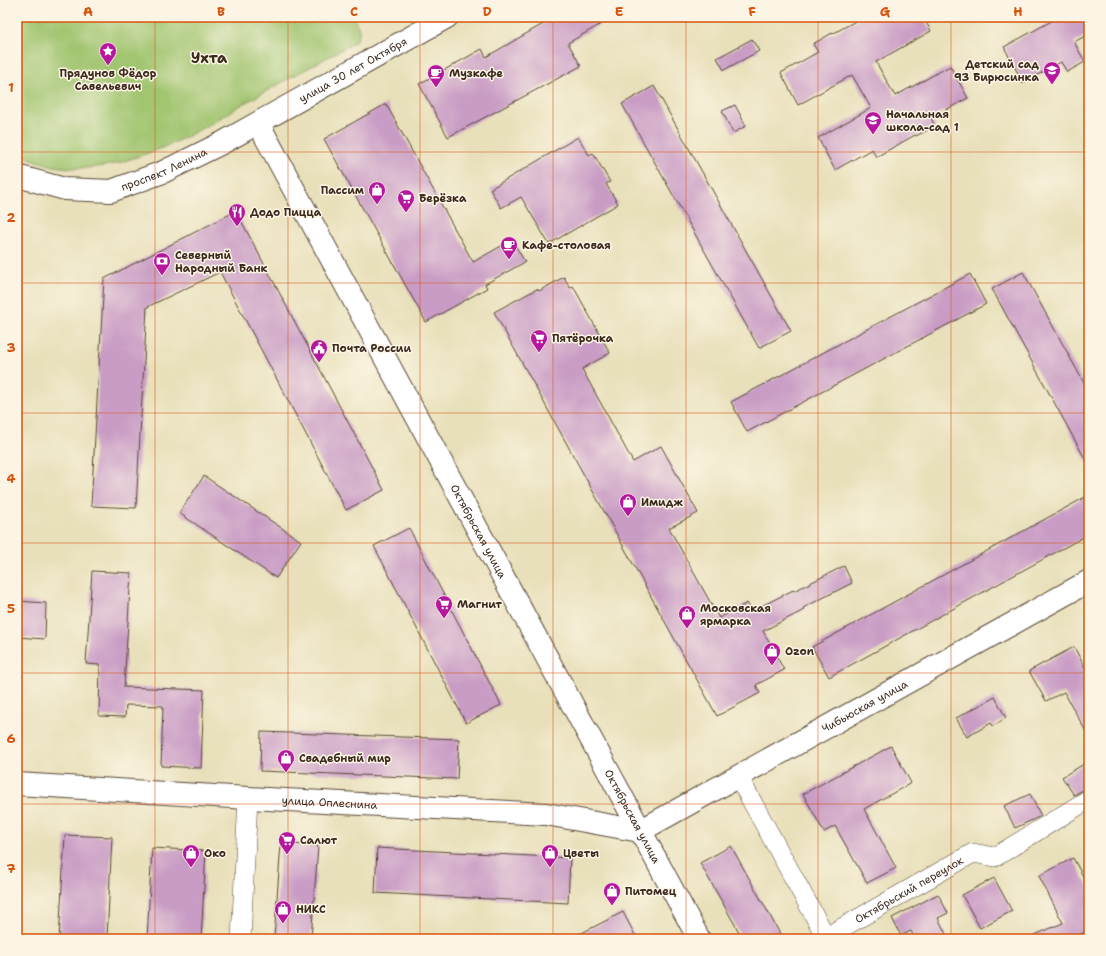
<svg xmlns="http://www.w3.org/2000/svg" width="1106" height="956" font-family="'Shantell Sans',sans-serif">
	<style>
		.green { fill: #a1c56f; stroke: #6e7846 }
		.building { fill: #c99cc5 }
		.lines { fill: none; stroke-linecap: round; stroke-linejoin: round }
		.street-casing { stroke: #554535; stroke-width: 20 }
		.secondary-casing { stroke: #554535; stroke-width: 24 }
		.street { stroke: #fff; stroke-width: 19 }
		.secondary { stroke: #fff; stroke-width: 22 }
		.grid { fill: none; stroke: #d7540e; stroke-width: 1; stroke-opacity: 0.55 }
		.labels { text-anchor: middle; dominant-baseline: central; stroke-width: 3; stroke-linejoin: round; paint-order: stroke }
		.poi-label { font-size: 11px; font-weight: bold; fill: #3b2a1e; stroke: #fcf5e5; text-anchor: start }
		.street-label { font-size: 11px; fill: #3b2a1e; stroke: #fcf5e5 }
		.district-label { font-size: 15px; font-weight: bold; fill: #3b2a1e; stroke: #fcf5e5 }
		.neatline { fill: none; stroke: #d7540e; stroke-width: 1.5 }
		.grid-label { font-size: 13px; text-anchor: middle; font-weight: bold; fill: #d7540e }
	</style>
	<rect width="100%" height="100%" fill="#fcf5e5"/>
	<filter id="ink" filterUnits="userSpaceOnUse"><feTurbulence type="fractalNoise" baseFrequency=".025" numOctaves="2"/><feDisplacementMap in="SourceGraphic" scale="8" xChannelSelector="R" yChannelSelector="G"/><feConvolveMatrix kernelMatrix="1 2 1 2 8 2 1 2 1" color-interpolation-filters="sRGB"/></filter>
	<filter id="wash" filterUnits="userSpaceOnUse"><feTurbulence type="fractalNoise" baseFrequency=".012" numOctaves="4" result="noise"/><feDisplacementMap in="SourceGraphic" scale="16" xChannelSelector="R" yChannelSelector="G"/><feGaussianBlur stdDeviation="0.9" result="paint"/><feColorMatrix in="noise" values="0 0 0 0 0 0 0 0 0 0 0 0 0 0 0 0 0 1.4 0 .05"/><feComposite in="paint" operator="in"/></filter>
	<g filter="url(#wash)">
		<rect width="100%" height="100%" fill="#e8e0ba"/>
		<path class="green" d="M17 17H353C358 27 363 31 355 42L241 105 214 122 186 137 157 150 119 163 105 166 88 168H70L53 166 36 161 17 153Z"/>
		<g id="blocks">
			<path class="building" d="M555 17H613L568 43 581 66 448 137 419 84 482 49 486 57Z
				M863 17H923L931 31 876 62 895 96 950 66 968 98 931 118 935 126 916 136 915 135 876 157 872 149 835 170 818 138 871 108 852 75 798 105 781 73 818 52 813 44 832 33V34Z
				M1059 17H1089V34L1074 42 1085 62 1067 72 1061 62 1023 83 1004 47Z
				M752 39 759 51 724 70 717 58Z
				M654 86 791 331 759 348 622 104Z
				M386 104 473 262 512 240 525 262 485 284 487 288 426 322 324 139Z
				M735 105 746 126 733 133 722 111Z
				M578 137 589 155 593 153 610 182 606 184 618 204 549 244 521 197 501 208 490 189Z
				M236 211 384 490 346 510 220 272 147 307 136 508 91 506 104 279Z
				M1023 272 1089 392V466L992 289Z
				M970 274 986 304 747 432 731 402Z
				M564 277 570 288 573 286 610 353 582 369 633 462 661 446 698 513 669 528 719 618 747 603 752 611 793 590 794 591 844 566 852 583 803 608 804 610 763 631 784 670 756 685 760 693 717 716 494 312 537 289 539 291Z
				M204 476 301 541 276 578 179 513Z
				M1089 495V534L829 677 812 647Z
				M409 528 501 705 466 723 374 546Z
				M92 571 131 573 124 687 204 690 201 768 161 766 163 706 126 705 125 717 99 716 100 665 86 664Z
				M17 601 46 603 45 639 17 637Z
				M1074 647 1089 675V737L1064 692 1046 701 1029 671Z
				M995 697 1006 718 993 726 991 723 967 737 956 718Z
				M261 732 459 739 457 779 260 771Z
				M891 746 911 783 864 809 896 868 867 883 835 826 824 832 803 794Z
				M1089 761V788L1083 790 1074 795 1062 777Z
				M1030 794 1041 816 1015 828 1004 806Z
				M65 835 112 837 107 939H59Z
				M281 843 318 846 311 939H274Z
				M731 846 783 939H743L700 863Z
				M152 848 206 851 201 939H147Z
				M377 848 570 858 568 903 375 893Z
				M1073 858 1089 887V930L1070 939H1025L1063 923 1039 876Z
				M994 878 1012 911 980 928 962 895Z
				M938 894 948 913 938 918 946 934 936 939H915L911 931 901 936 892 918Z
				M623 912 637 939H570Z"/>
		</g>
	</g>
	<g filter="url(#ink)">
		<use href="#blocks" fill-opacity="0" stroke="#554535" stroke-width="1"/>
		<g class="lines">
			<g class="street-casing">
				<g id="street">
					<path id="s1" d="M738 776 826 937 973 853 995 857 1089 799"/>
					<path d="M241 939 248 798"/>
				</g>
			</g>
			<g class="secondary-casing">
				<g id="secondary">
					<path id="s2" d="M258 123 699 939"/>
					<path id="s3" d="M17 176 65 189 111 191 163 172 222 143 447 17"/>
					<path id="s4" d="M17 784 248 798 546 814 640 831"/>
					<path id="s5" d="M640 831 1089 581"/>
				</g>
			</g>
			<use href="#street" class="street"/>
			<use href="#secondary" class="secondary"/>
		</g>
	</g>
	<path class="grid" d="M155 17V939M288 17V939M420 17V939M553 17V939M686 17V939M818 17V939M951 17V939M17 152H1089M17 283H1089M17 413H1089M17 543H1089M17 673H1089M17 804H1089"/>
	<defs>
		<g id="sight-pin" transform="scale(0.9)"><path d="M0 17L-7.5 6A9.5 9.5 0 1 1 7.5 6Z" fill="#b5179e" stroke="#fcf5e5"/><path d="M0-6L1.8-2.2L6-1.7L2.9 1.2L3.7 5.4L0 3.3L-3.7 5.4L-2.9 1.2L-6-1.7L-1.8-2.2Z" fill="#fff"/></g>
		<g id="school-pin" transform="scale(0.9)"><path d="M0 17L-7.5 6A9.5 9.5 0 1 1 7.5 6Z" fill="#b5179e" stroke="#fcf5e5"/><path d="M0-5L7-2L0 1L-7-2ZM-4 1L0 2.5L4 1V4Q0 6-4 4Z" fill="#fff"/></g>
		<g id="cafe-pin" transform="scale(0.9)"><path d="M0 17L-7.5 6A9.5 9.5 0 1 1 7.5 6Z" fill="#b5179e" stroke="#fcf5e5"/><path d="M-5.5-4.5H6V0H3Q3 3.5 0 3.5H-2.5Q-5.5 3.5-5.5 0ZM3-3.2v2h1.7v-2ZM-6 4.5H4V6H-6Z" fill="#fff"/></g>
		<g id="shop-pin" transform="scale(0.9)"><path d="M0 17L-7.5 6A9.5 9.5 0 1 1 7.5 6Z" fill="#b5179e" stroke="#fcf5e5"/><path d="M-5-2.5h2.3a2.7 3.5 0 0 1 5.4 0H5L5.5 6h-11ZM-1.5-2.5h3a1.5 2.3 0 0 0-3 0Z" fill="#fff"/></g>
		<g id="supermarket-pin" transform="scale(0.9)"><path d="M0 17L-7.5 6A9.5 9.5 0 1 1 7.5 6Z" fill="#b5179e" stroke="#fcf5e5"/><path d="M-6-5.5h2.5l.6 2H6L4.5 2H-2.5L-4.4-4H-6ZM-1.5 3.2a1.3 1.3 0 1 0 .1 0ZM3 3.2a1.3 1.3 0 1 0 .1 0Z" fill="#fff"/></g>
		<g id="restaurant-pin" transform="scale(0.9)"><path d="M0 17L-7.5 6A9.5 9.5 0 1 1 7.5 6Z" fill="#b5179e" stroke="#fcf5e5"/><path d="M-5-6h1v4h1v-4h1v4h1v-4h1v5L-1.5 .5V6h-2V.5L-5-1ZM5-6V6H3V1.5H1.5Q1.5-4 5-6Z" fill="#fff"/></g>
		<g id="bank-pin" transform="scale(0.9)"><path d="M0 17L-7.5 6A9.5 9.5 0 1 1 7.5 6Z" fill="#b5179e" stroke="#fcf5e5"/><path d="M-6-4H6V4H-6ZM0-2.3a2.3 2.3 0 1 0 0 4.6a2.3 2.3 0 1 0 0-4.6Z" fill="#fff"/></g>
		<g id="civic-pin" transform="scale(0.9)"><path d="M0 17L-7.5 6A9.5 9.5 0 1 1 7.5 6Z" fill="#b5179e" stroke="#fcf5e5"/><path d="M-.6-6.5H3V-4.5H.6V-3L4-1V1h2V6H-6V1h2V-1L-.6-3ZM-1.2 2.5V6h2.4V2.5Z" fill="#fff"/></g>
	</defs>
	<g fill-rule="evenodd">
		<use href="#sight-pin" x="108" y="51"/>
		<use href="#school-pin" x="1052" y="70"/>
		<use href="#cafe-pin" x="436" y="73"/>
		<use href="#school-pin" x="873" y="120"/>
		<use href="#shop-pin" x="377" y="190"/>
		<use href="#supermarket-pin" x="406" y="198"/>
		<use href="#restaurant-pin" x="237" y="212"/>
		<use href="#cafe-pin" x="509" y="245"/>
		<use href="#bank-pin" x="162" y="261"/>
		<use href="#supermarket-pin" x="539" y="338"/>
		<use href="#civic-pin" x="319" y="348"/>
		<use href="#shop-pin" x="628" y="502"/>
		<use href="#supermarket-pin" x="444" y="604"/>
		<use href="#shop-pin" x="687" y="614"/>
		<use href="#shop-pin" x="772" y="651"/>
		<use href="#shop-pin" x="286" y="758"/>
		<use href="#supermarket-pin" x="287" y="840"/>
		<use href="#shop-pin" x="191" y="853"/>
		<use href="#shop-pin" x="550" y="853"/>
		<use href="#shop-pin" x="612" y="891"/>
		<use href="#shop-pin" x="283" y="909"/>
	</g>
	<g class="labels">
		<g class="poi-label">
			<text x="1039" y="64" text-anchor="end">Детский сад<tspan x="1039" dy="13">93 Бирюсинка</tspan></text>
			<text x="108" y="73" text-anchor="middle">Прядунов Фёдор<tspan x="108" dy="13">Савельевич</tspan></text>
			<text x="449" y="73">Музкафе</text>
			<text x="886" y="114">Начальная<tspan x="886" dy="13">школа-сад 1</tspan></text>
			<text x="364" y="190" text-anchor="end">Пассим</text>
			<text x="419" y="198">Берёзка</text>
			<text x="250" y="212">Додо Пицца</text>
			<text x="522" y="245">Кафе-столовая</text>
			<text x="175" y="255">Северный<tspan x="175" dy="13">Народный Банк</tspan></text>
			<text x="552" y="338">Пятёрочка</text>
			<text x="332" y="348">Почта России</text>
			<text x="641" y="502">Имидж</text>
			<text x="457" y="604">Магнит</text>
			<text x="700" y="608">Московская<tspan x="700" dy="13">ярмарка</tspan></text>
			<text x="785" y="651">Ozon</text>
			<text x="299" y="758">Свадебный мир</text>
			<text x="300" y="840">Салют</text>
			<text x="204" y="853">Око</text>
			<text x="563" y="853">Цветы</text>
			<text x="625" y="891">Питомец</text>
			<text x="296" y="909">НИКС</text>
		</g>
		<g class="street-label">
			<text stroke="none"><textPath href="#s3" startOffset="367">улица 30 лет Октября</textPath></text>
			<text stroke="none"><textPath href="#s3" startOffset="153">проспект Ленина</textPath></text>
			<text stroke="none"><textPath href="#s2" startOffset="464">Октябрьская улица</textPath></text>
			<text stroke="none"><textPath href="#s5" startOffset="257">Чибьюская улица</textPath></text>
			<text stroke="none"><textPath href="#s4" startOffset="313">улица Оплеснина</textPath></text>
			<text stroke="none"><textPath href="#s2" startOffset="788">Октябрьская улица</textPath></text>
			<text stroke="none"><textPath href="#s1" startOffset="279">Октябрьский переулок</textPath></text>
		</g>
		<g class="district-label">
			<text x="209" y="58">Ухта</text>
		</g>
	</g>
	<rect width="1106" height="956" fill="none" stroke="#fcf5e5" stroke-width="44"/>
	<rect x="22" y="22" width="1062" height="912" class="neatline"/>
	<g class="grid-label">
		<text x="88" y="16">A</text>
		<text x="221" y="16">B</text>
		<text x="354" y="16">C</text>
		<text x="487" y="16">D</text>
		<text x="619" y="16">E</text>
		<text x="752" y="16">F</text>
		<text x="885" y="16">G</text>
		<text x="1018" y="16">H</text>
		<text x="11" y="92">1</text>
		<text x="11" y="222">2</text>
		<text x="11" y="352">3</text>
		<text x="11" y="483">4</text>
		<text x="11" y="613">5</text>
		<text x="11" y="743">6</text>
		<text x="11" y="873">7</text>
	</g>
</svg>
